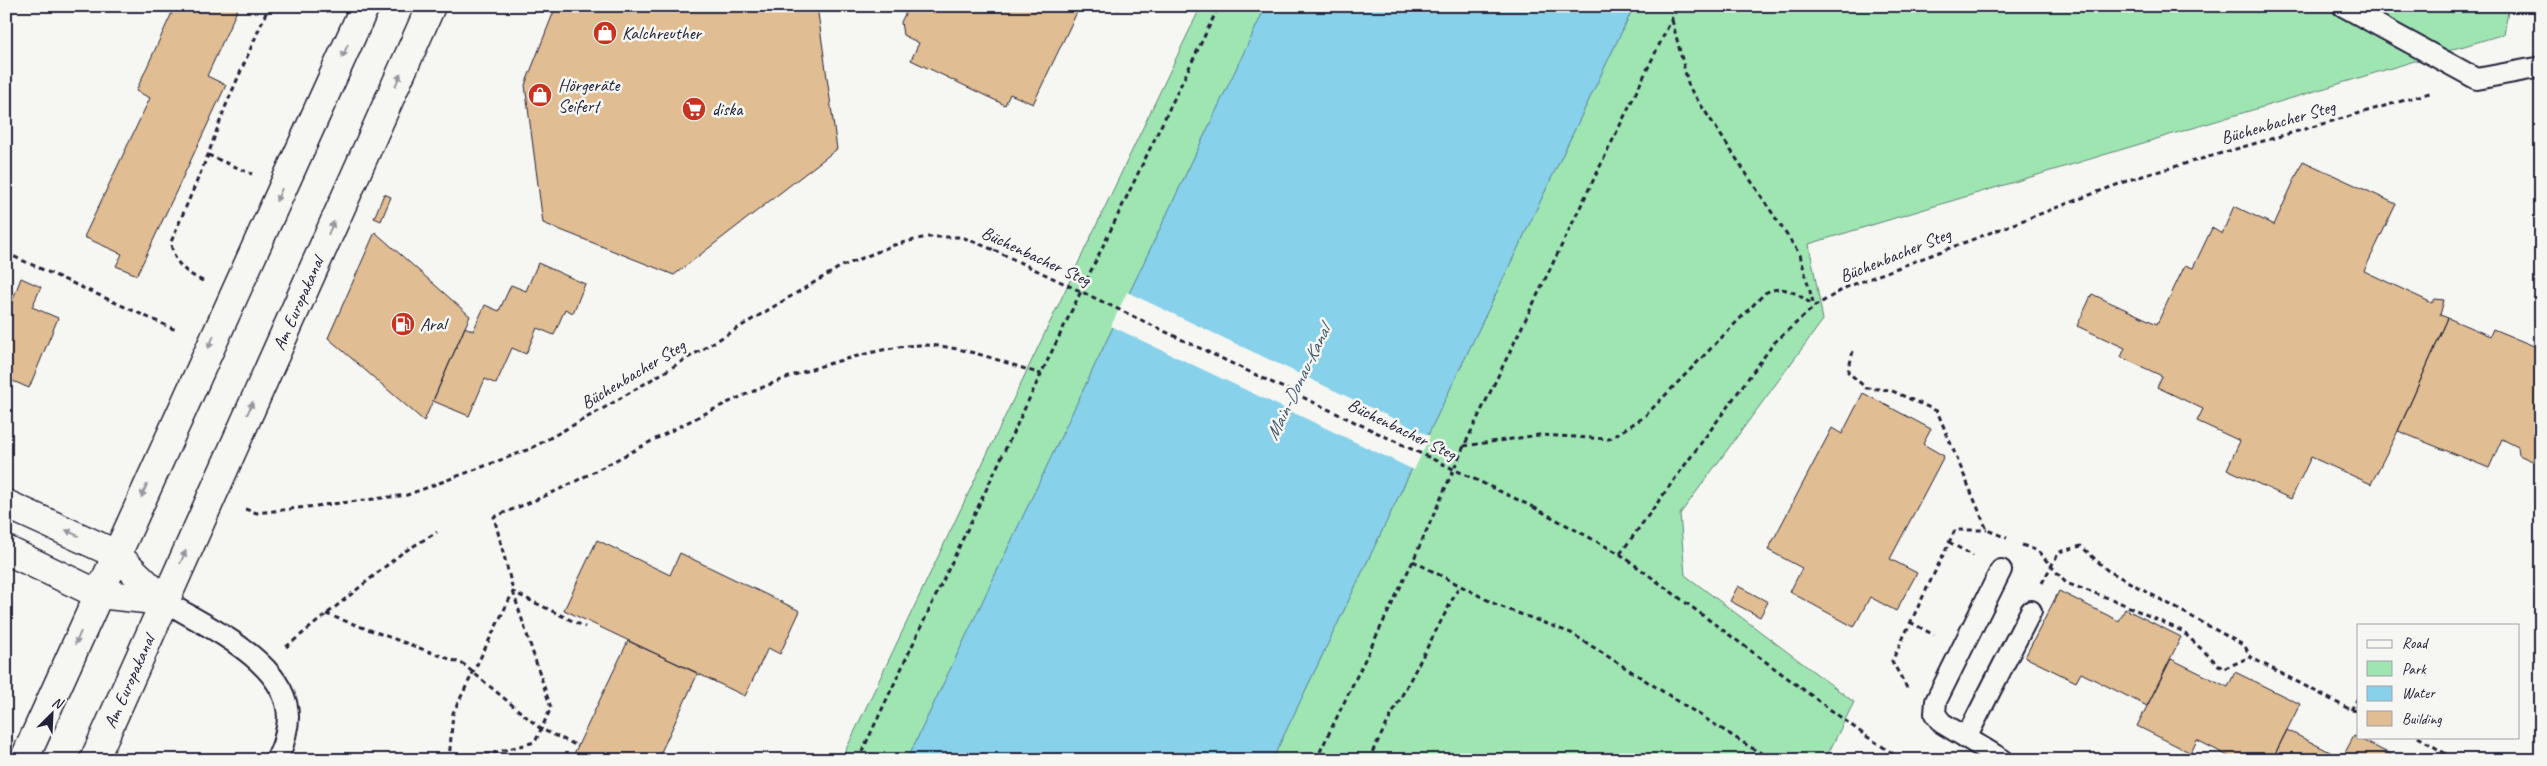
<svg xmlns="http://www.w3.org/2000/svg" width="2547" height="766" font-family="Caveat,sans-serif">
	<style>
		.green { fill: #9ee5b2; stroke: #608476 }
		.water { fill: #88d1ea; stroke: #5f8ba4 }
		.pier { fill: #f6f6f2 }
		.building { fill: #e0bd92; stroke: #22223b }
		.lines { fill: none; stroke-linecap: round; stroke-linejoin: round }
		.service-casing { stroke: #22223b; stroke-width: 24 }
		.minor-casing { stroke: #22223b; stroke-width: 31 }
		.secondary-casing { stroke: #22223b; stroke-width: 31 }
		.path { stroke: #22223b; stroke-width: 3; stroke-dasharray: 5 4; stroke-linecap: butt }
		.service { stroke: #f6f6f2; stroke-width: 20 }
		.minor { stroke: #f6f6f2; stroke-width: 28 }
		.secondary { stroke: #f6f6f2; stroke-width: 28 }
		.path-bridge { stroke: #22223b; stroke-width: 3; stroke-dasharray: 5 4; stroke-linecap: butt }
		.oneway { fill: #9797a0 }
		.labels { text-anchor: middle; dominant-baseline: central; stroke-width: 5; stroke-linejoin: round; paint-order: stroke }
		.poi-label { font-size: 18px; fill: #22223b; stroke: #f6f6f2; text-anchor: start }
		.street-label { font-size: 18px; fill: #22223b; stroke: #f6f6f2 }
		.water-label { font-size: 19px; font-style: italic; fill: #415770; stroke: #f6f6f2 }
	</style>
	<rect width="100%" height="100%" fill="#f6f6f2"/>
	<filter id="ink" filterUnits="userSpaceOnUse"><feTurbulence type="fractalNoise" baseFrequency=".02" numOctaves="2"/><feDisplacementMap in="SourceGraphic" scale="10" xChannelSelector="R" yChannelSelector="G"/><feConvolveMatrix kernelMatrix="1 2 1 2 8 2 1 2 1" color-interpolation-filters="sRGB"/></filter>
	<g filter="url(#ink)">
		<path class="green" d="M1201 6H1266L907 760H841Z
			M1634 6H2509L2504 34 1809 244 1823 320 1680 514 1685 575 1854 702 1825 760H1272Z"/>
		<path class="water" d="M1266 6H1634L1272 760H907Z"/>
		<path class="pier" d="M1127 292 1430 436 1414 470 1111 326Z"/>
		<path class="building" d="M175 6H239L207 76 226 85 137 275 116 266 122 254 84 237 150 98 136 91Z
			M556 6H817L837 149 674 275 543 223 525 85Z
			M909 6H1027L1037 11 1039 6H1080L1033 104 1010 94 1005 105 911 60 919 43 903 35 901 22Z
			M1110 6H1126L1118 10Z
			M2303 161 2396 204 2364 271 2432 303 2435 299 2444 300 2440 315 2448 318 2398 431 2371 484 2311 457 2291 499 2227 469 2240 441 2197 421 2203 409 2157 387 2162 376 2121 357 2125 348 2077 326 2092 294 2157 324 2185 265 2193 268 2212 228 2222 234 2234 206 2274 225Z
			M384 194 391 197 381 221 374 218Z
			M375 232 470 316 424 421 328 338Z
			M538 263 585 284 573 313 565 309 554 335 537 328 526 354 512 348 496 384 485 379 469 416 433 401 465 327 473 331 485 305 499 311 511 285 526 291Z
			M21 278 41 287 32 307 58 318 29 388 6 378V296L13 299Z
			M2448 318 2490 336 2493 329 2541 349V465L2519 455 2518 447 2502 439 2489 468 2398 431Z
			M1863 393 1931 429 1923 444 1944 456 1890 559 1917 573 1896 611 1870 597 1854 627 1790 592 1802 568 1768 550 1832 428 1842 434Z
			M597 540 670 575 680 553 800 611 780 654 768 648 745 696 564 610Z
			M1738 586 1768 602 1760 617 1730 601Z
			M2059 591 2119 621 2125 609 2181 637 2147 706 2081 673 2076 682 2025 657Z
			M628 641 698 673 662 750 657 760H571Z
			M2171 659 2228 687 2235 672 2300 704 2272 760H2236L2197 740 2191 753 2137 726Z
			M2287 730 2342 758 2354 736 2402 760H2272Z"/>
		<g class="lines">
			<g class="service-casing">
				<path id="service" d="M2343 6 2477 79 2541 67
					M2001 570 1936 701 1935 714 1942 723 2003 760
					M164 601C207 627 303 668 286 732 284 742 282 751 275 760
					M1966 738 2031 611"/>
			</g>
			<g class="minor-casing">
				<path id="minor" d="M6 504 116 554
					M6 550 98 594"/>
			</g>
			<g class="secondary-casing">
				<g id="secondary">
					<path d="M116 554 164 601"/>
					<path d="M98 594 164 601"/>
					<path d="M24 760 365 6"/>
					<path id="s1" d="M94 760 431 6"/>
				</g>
			</g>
			<path class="path" d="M1030 8 1031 6
				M1672 20 1689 87 1800 255 1814 306
				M208 155 252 174
				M6 253 178 331
				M203 281C185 273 173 262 171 242L208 155 224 110 269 6
				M1853 351 1848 372 1866 388 1890 390 1937 411 1987 530 2007 538
				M1464 446 1539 435 1609 439 1644 417 1765 293C1785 283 1798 295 1815 306
				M1533 507 1620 554 1774 343 1815 306 1847 287 2132 179 2433 92
				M245 509 257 513 407 495 530 449 604 408 840 267 894 245 926 237H962L994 250
				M1949 542 1973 556
				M2022 545 2038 551 2066 583 2114 600 2182 631 2223 669 2250 657
				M1620 554 1866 736 1903 760
				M1413 561 1499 606 1571 633 1750 747 1775 760
				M2042 583 2059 552 2081 546 2107 570 2245 646 2250 657 2351 710 2358 711
				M6 603 12 592
				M326 614 463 664 541 729 578 746
				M1910 622 1934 635
				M286 647 402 553 437 532
				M1907 688 1892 661 1955 530H1987
				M2351 710 2358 698
				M2418 737 2456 760
				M449 760 474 758 535 742 551 708 515 598 494 517C520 506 548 496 574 482 664 436 746 385 846 359 869 353 895 346 920 345 962 345 1002 362 1041 374
				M449 760 453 713 513 592 585 627
				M858 760 1041 374 1219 6
				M1316 760 1413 561 1464 446 1678 6
				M1368 760 1460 585"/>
			<use href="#service" class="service"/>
			<use href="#minor" class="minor"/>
			<use href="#secondary" class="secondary"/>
			<path class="path-bridge" d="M994 250 1533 507"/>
		</g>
		<defs><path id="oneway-solid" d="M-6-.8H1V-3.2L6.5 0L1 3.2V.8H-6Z" transform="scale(1.25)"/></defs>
		<g class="oneway">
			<use href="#oneway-solid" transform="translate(345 51) rotate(114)"/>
			<use href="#oneway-solid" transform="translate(398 80) rotate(-66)"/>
			<use href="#oneway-solid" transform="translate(279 195) rotate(114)"/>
			<use href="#oneway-solid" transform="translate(331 228) rotate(-66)"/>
			<use href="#oneway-solid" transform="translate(211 342) rotate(114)"/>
			<use href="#oneway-solid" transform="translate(250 408) rotate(-66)"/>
			<use href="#oneway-solid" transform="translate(144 491) rotate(114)"/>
			<use href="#oneway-solid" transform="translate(72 533) rotate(-155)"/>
			<use href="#oneway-solid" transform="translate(183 557) rotate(-66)"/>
			<use href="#oneway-solid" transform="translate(78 638) rotate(114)"/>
		</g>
	</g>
	<defs>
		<g id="shop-disc" transform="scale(1.25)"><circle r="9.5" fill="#c8321e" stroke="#f6f6f2"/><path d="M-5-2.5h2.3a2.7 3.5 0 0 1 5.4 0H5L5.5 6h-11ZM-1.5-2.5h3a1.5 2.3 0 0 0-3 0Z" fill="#fff"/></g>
		<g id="supermarket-disc" transform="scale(1.25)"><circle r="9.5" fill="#c8321e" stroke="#f6f6f2"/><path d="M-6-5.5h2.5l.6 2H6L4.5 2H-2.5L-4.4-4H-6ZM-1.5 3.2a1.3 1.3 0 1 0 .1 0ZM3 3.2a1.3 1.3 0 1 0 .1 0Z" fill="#fff"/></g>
		<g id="fuel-disc" transform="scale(1.25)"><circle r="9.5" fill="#c8321e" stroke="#f6f6f2"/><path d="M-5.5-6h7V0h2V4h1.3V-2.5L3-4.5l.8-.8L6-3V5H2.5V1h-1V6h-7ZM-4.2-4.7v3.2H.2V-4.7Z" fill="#fff"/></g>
	</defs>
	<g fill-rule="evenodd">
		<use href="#shop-disc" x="605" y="33"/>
		<use href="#shop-disc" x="540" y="95"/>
		<use href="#supermarket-disc" x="694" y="109"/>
		<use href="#fuel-disc" x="403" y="324"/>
	</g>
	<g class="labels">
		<g class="poi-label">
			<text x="622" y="33">Kalchreuther</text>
			<text x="558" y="85">Hörgeräte<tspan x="558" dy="21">Seifert</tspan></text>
			<text x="712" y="109">diska</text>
			<text x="420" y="324">Aral</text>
		</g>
		<g class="street-label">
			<text transform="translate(2278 122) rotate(-16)">Büchenbacher Steg</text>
			<text transform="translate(1895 255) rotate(-22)">Büchenbacher Steg</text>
			<text transform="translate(1036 256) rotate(25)">Büchenbacher Steg</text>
			<text stroke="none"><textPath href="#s1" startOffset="500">Am Europakanal</textPath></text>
			<text transform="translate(633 374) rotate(-31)">Büchenbacher Steg</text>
			<text transform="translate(1402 429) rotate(26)">Büchenbacher Steg</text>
			<text stroke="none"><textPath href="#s1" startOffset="86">Am Europakanal</textPath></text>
		</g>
		<g class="water-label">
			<text transform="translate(1298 383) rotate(-64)">Main-Donau-Kanal</text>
		</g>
	</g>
	<rect width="2547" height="766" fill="none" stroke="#f6f6f2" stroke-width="25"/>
	<rect x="12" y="12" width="2522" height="741" fill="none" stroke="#22223b" stroke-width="2" filter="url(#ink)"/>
	<rect x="2357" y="624" width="162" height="115" fill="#f6f6f2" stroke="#a1a1a9"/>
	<rect x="2367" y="640" width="25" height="8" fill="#f6f6f2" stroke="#a1a1a9"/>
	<text x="2402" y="648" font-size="15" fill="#22223b">Road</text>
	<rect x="2367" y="661" width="25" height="15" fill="#9ee5b2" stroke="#a1a1a9"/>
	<text x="2402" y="674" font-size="15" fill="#22223b">Park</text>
	<rect x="2367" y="686" width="25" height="15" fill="#88d1ea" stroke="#a1a1a9"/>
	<text x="2402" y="698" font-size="15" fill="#22223b">Water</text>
	<rect x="2367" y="711" width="25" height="15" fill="#e0bd92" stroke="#a1a1a9"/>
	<text x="2402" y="724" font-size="15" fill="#22223b">Building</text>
	<g transform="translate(52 714) rotate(24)" stroke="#f6f6f2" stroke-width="4" paint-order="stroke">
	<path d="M0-4L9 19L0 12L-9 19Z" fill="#22223b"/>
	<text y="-8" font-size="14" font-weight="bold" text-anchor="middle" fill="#22223b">N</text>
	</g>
</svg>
